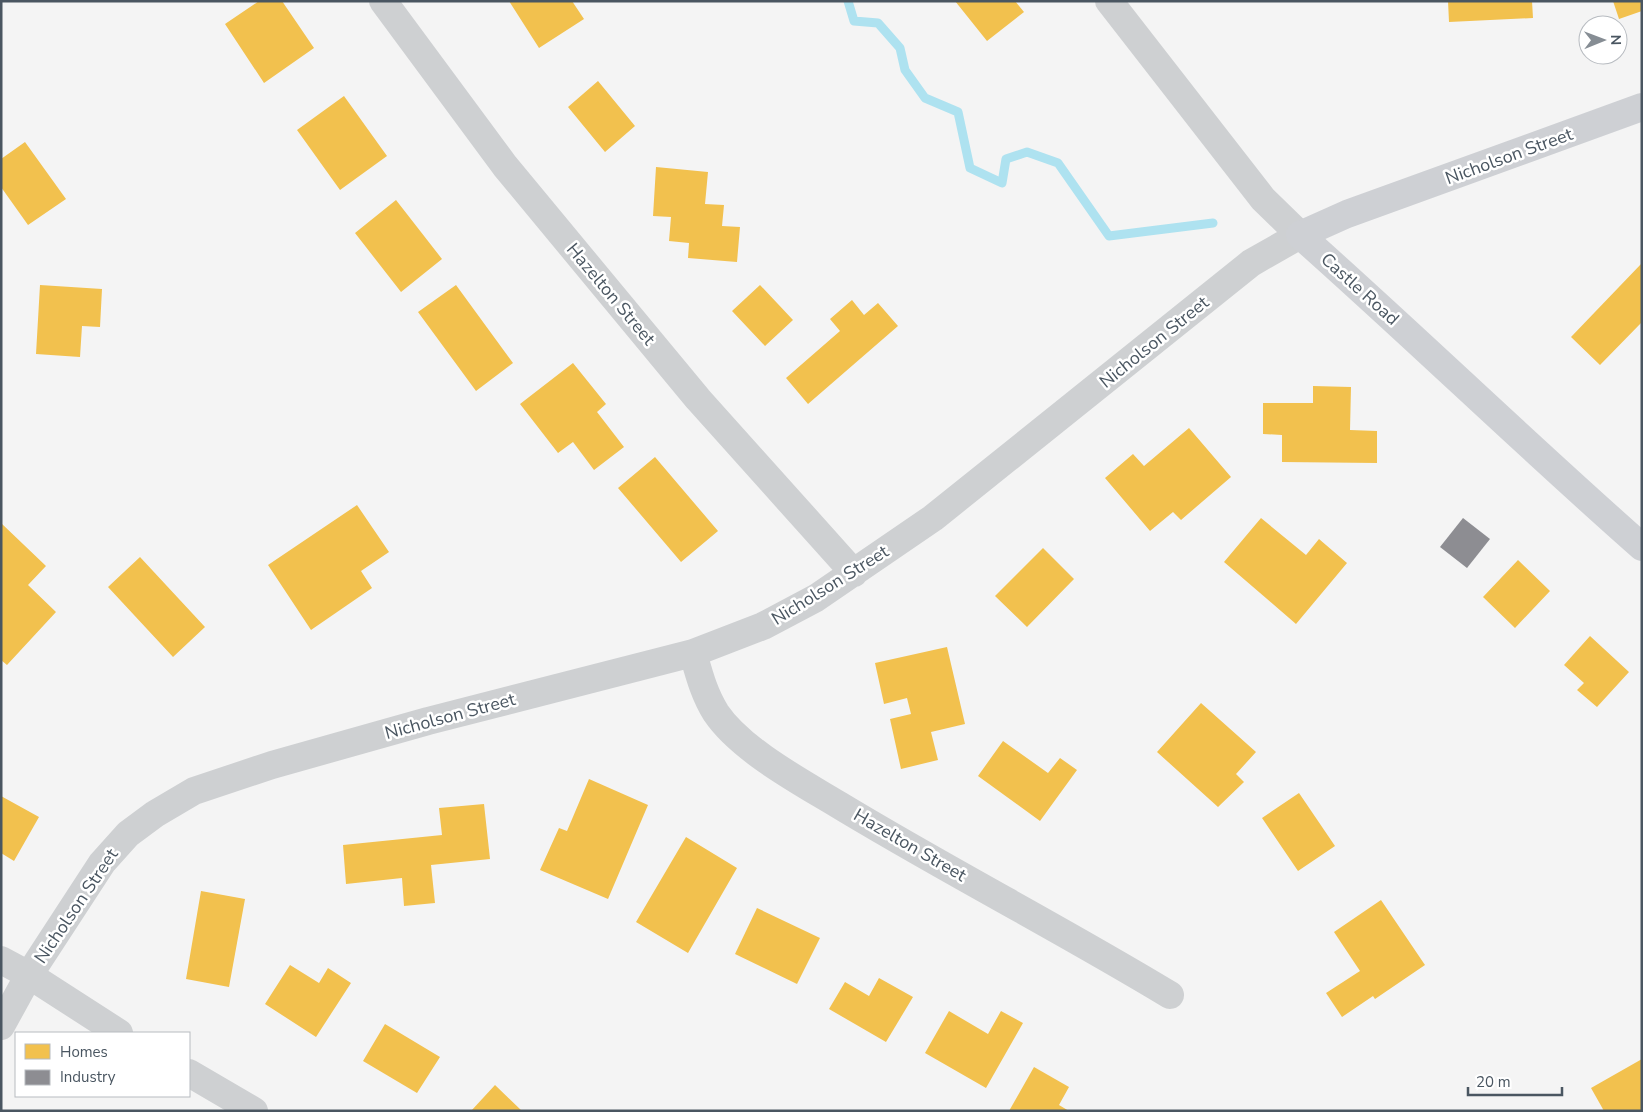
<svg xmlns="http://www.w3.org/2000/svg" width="1643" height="1112" font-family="'Nunito Sans',sans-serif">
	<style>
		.homes { fill: #f2c14e }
		.industry { fill: #8d8d92 }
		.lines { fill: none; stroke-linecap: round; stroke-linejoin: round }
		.stream { stroke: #aee2f0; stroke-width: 9 }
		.street { stroke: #ced0d2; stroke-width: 28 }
		.secondary { stroke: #ced0d4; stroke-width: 28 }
		.labels { text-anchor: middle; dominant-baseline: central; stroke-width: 5; stroke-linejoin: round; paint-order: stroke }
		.street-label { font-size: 18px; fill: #4a5661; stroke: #fff }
	</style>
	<rect width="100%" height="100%" fill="#f4f4f4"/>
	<path class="homes" d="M259 1H282L314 48 264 83 225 24Z
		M509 1H572L584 19 539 48Z
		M955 1H1015L1024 12 987 41Z
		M1448 1H1532L1533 18 1449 22Z
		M1613 1H1642V11L1619 19Z
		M598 81 635 126 605 152 568 107Z
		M344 96 387 156 340 190 297 130Z
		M25 142 66 199 28 225 1 187V159Z
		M656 167 708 172 705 204 724 205 722 226 740 227 737 262 688 258 689 243 669 241 671 217 653 216Z
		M396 200 442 259 401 292 355 233Z
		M1642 263V322L1600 365 1571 337Z
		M40 285 102 289 100 327 82 326 80 357 36 354Z
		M456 285 513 363 476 391 418 312Z
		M760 285 793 320 765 346 732 311Z
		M852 300 864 315 878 303 898 326 808 404 786 378 840 331 830 319Z
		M573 363 606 404 597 412 624 447 594 470 573 442 558 453 520 404Z
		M1313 386 1351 387 1350 430 1377 431V463L1282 462V435L1263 434V403H1313Z
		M1189 428 1231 477 1181 520 1173 512 1150 531 1105 478 1133 454 1144 466Z
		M655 457 718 531 681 562 618 488Z
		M357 505 389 552 361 571 372 588 311 630 268 565Z
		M1261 518 1306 555 1319 539 1347 563 1296 624 1224 562Z
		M1 523 46 566 28 585 56 612 7 665 1 660Z
		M1043 548 1074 579 1027 627 995 596Z
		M140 557 205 627 173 657 108 587Z
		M1518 560 1550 591 1515 628 1483 597Z
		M1590 636 1629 672 1597 707 1577 690 1584 683 1564 665Z
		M947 647 965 724 931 732 938 760 901 769 890 719 911 714 907 698 884 704 875 663Z
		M1201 703 1256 752 1236 774 1244 782 1218 807 1157 752Z
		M1003 741 1048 773 1060 758 1077 770 1040 821 978 776Z
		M589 779 648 805 608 899 540 870 559 828 567 831Z
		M1299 793 1335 846 1298 871 1262 818Z
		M1 796 39 817 14 861 1 853Z
		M484 804 490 859 431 865 435 903 404 906 402 878 346 884 343 845 442 835 439 808Z
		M686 837 737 868 688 953 636 922Z
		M201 891 245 899 229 987 186 979Z
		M1381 900 1425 965 1375 999 1373 996 1342 1017 1326 993 1360 971 1334 932Z
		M757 908 820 938 797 984 735 954Z
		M290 965 319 983 328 968 351 983 316 1037 265 1004Z
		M879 978 913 997 886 1042 829 1009 845 982 869 996Z
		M949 1011 988 1034 1001 1011 1023 1023 986 1088 925 1053Z
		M385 1024 440 1057 417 1093 363 1061Z
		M1642 1059V1111H1604L1591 1088Z
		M1034 1067 1069 1087 1059 1105 1069 1111H1009Z
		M495 1085 522 1111H471Z"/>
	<path class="industry" d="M1463 518 1490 539 1467 568 1440 547Z"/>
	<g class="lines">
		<path class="stream" d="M848 1 854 21 878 23 900 48 905 70 925 98 958 112 970 168 1002 183 1006 159 1027 152 1058 163 1109 236 1213 223"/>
		<path class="street" d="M383 1 505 166 698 399 854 573
			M693 653C699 674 704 694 716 713 741 750 801 782 839 805 948 871 1061 929 1170 995
			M1 960 29 975 119 1033
			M1 1026 29 975 102 863 128 834 155 814 194 791 272 765 428 721 693 653 763 626 816 598 933 518 1251 263 1300 235 1263 199 1109 1
			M189 1073 254 1111"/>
		<path class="secondary" d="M1642 107 1347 214 1300 235C1415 337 1526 445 1642 547"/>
	</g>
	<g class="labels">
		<g class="street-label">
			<text transform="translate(1509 156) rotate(-20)">Nicholson Street</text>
			<text transform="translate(1360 289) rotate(42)">Castle Road</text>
			<text transform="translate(611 294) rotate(50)">Hazelton Street</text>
			<text transform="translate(1154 342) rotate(-39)">Nicholson Street</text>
			<text transform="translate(830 585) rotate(-32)">Nicholson Street</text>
			<text transform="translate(450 716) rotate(-15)">Nicholson Street</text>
			<text transform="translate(910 845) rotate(30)">Hazelton Street</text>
			<text transform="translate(76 906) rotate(-56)">Nicholson Street</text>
		</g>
	</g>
	<rect width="1643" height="1112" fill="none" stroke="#4a5661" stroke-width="5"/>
	<rect x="15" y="1032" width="175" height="65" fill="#ffffff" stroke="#b7bbc0"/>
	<rect x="25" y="1044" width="25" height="15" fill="#f2c14e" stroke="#b7bbc0"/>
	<text x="60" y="1057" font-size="15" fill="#4a5661">Homes</text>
	<rect x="25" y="1070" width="25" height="15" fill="#8d8d92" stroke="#b7bbc0"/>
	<text x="60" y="1082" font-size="15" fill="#4a5661">Industry</text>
	<g transform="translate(1603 40) rotate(89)"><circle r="24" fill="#ffffff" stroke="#b7bbc0"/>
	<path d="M0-4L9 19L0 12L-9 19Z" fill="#868d94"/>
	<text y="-8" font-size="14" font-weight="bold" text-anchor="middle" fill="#4a5661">N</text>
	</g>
	<path d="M1468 1087v8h94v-8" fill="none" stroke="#4a5661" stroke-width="2.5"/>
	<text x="1476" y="1087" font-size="15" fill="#4a5661" stroke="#ffffff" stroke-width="4" paint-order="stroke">20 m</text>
</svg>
